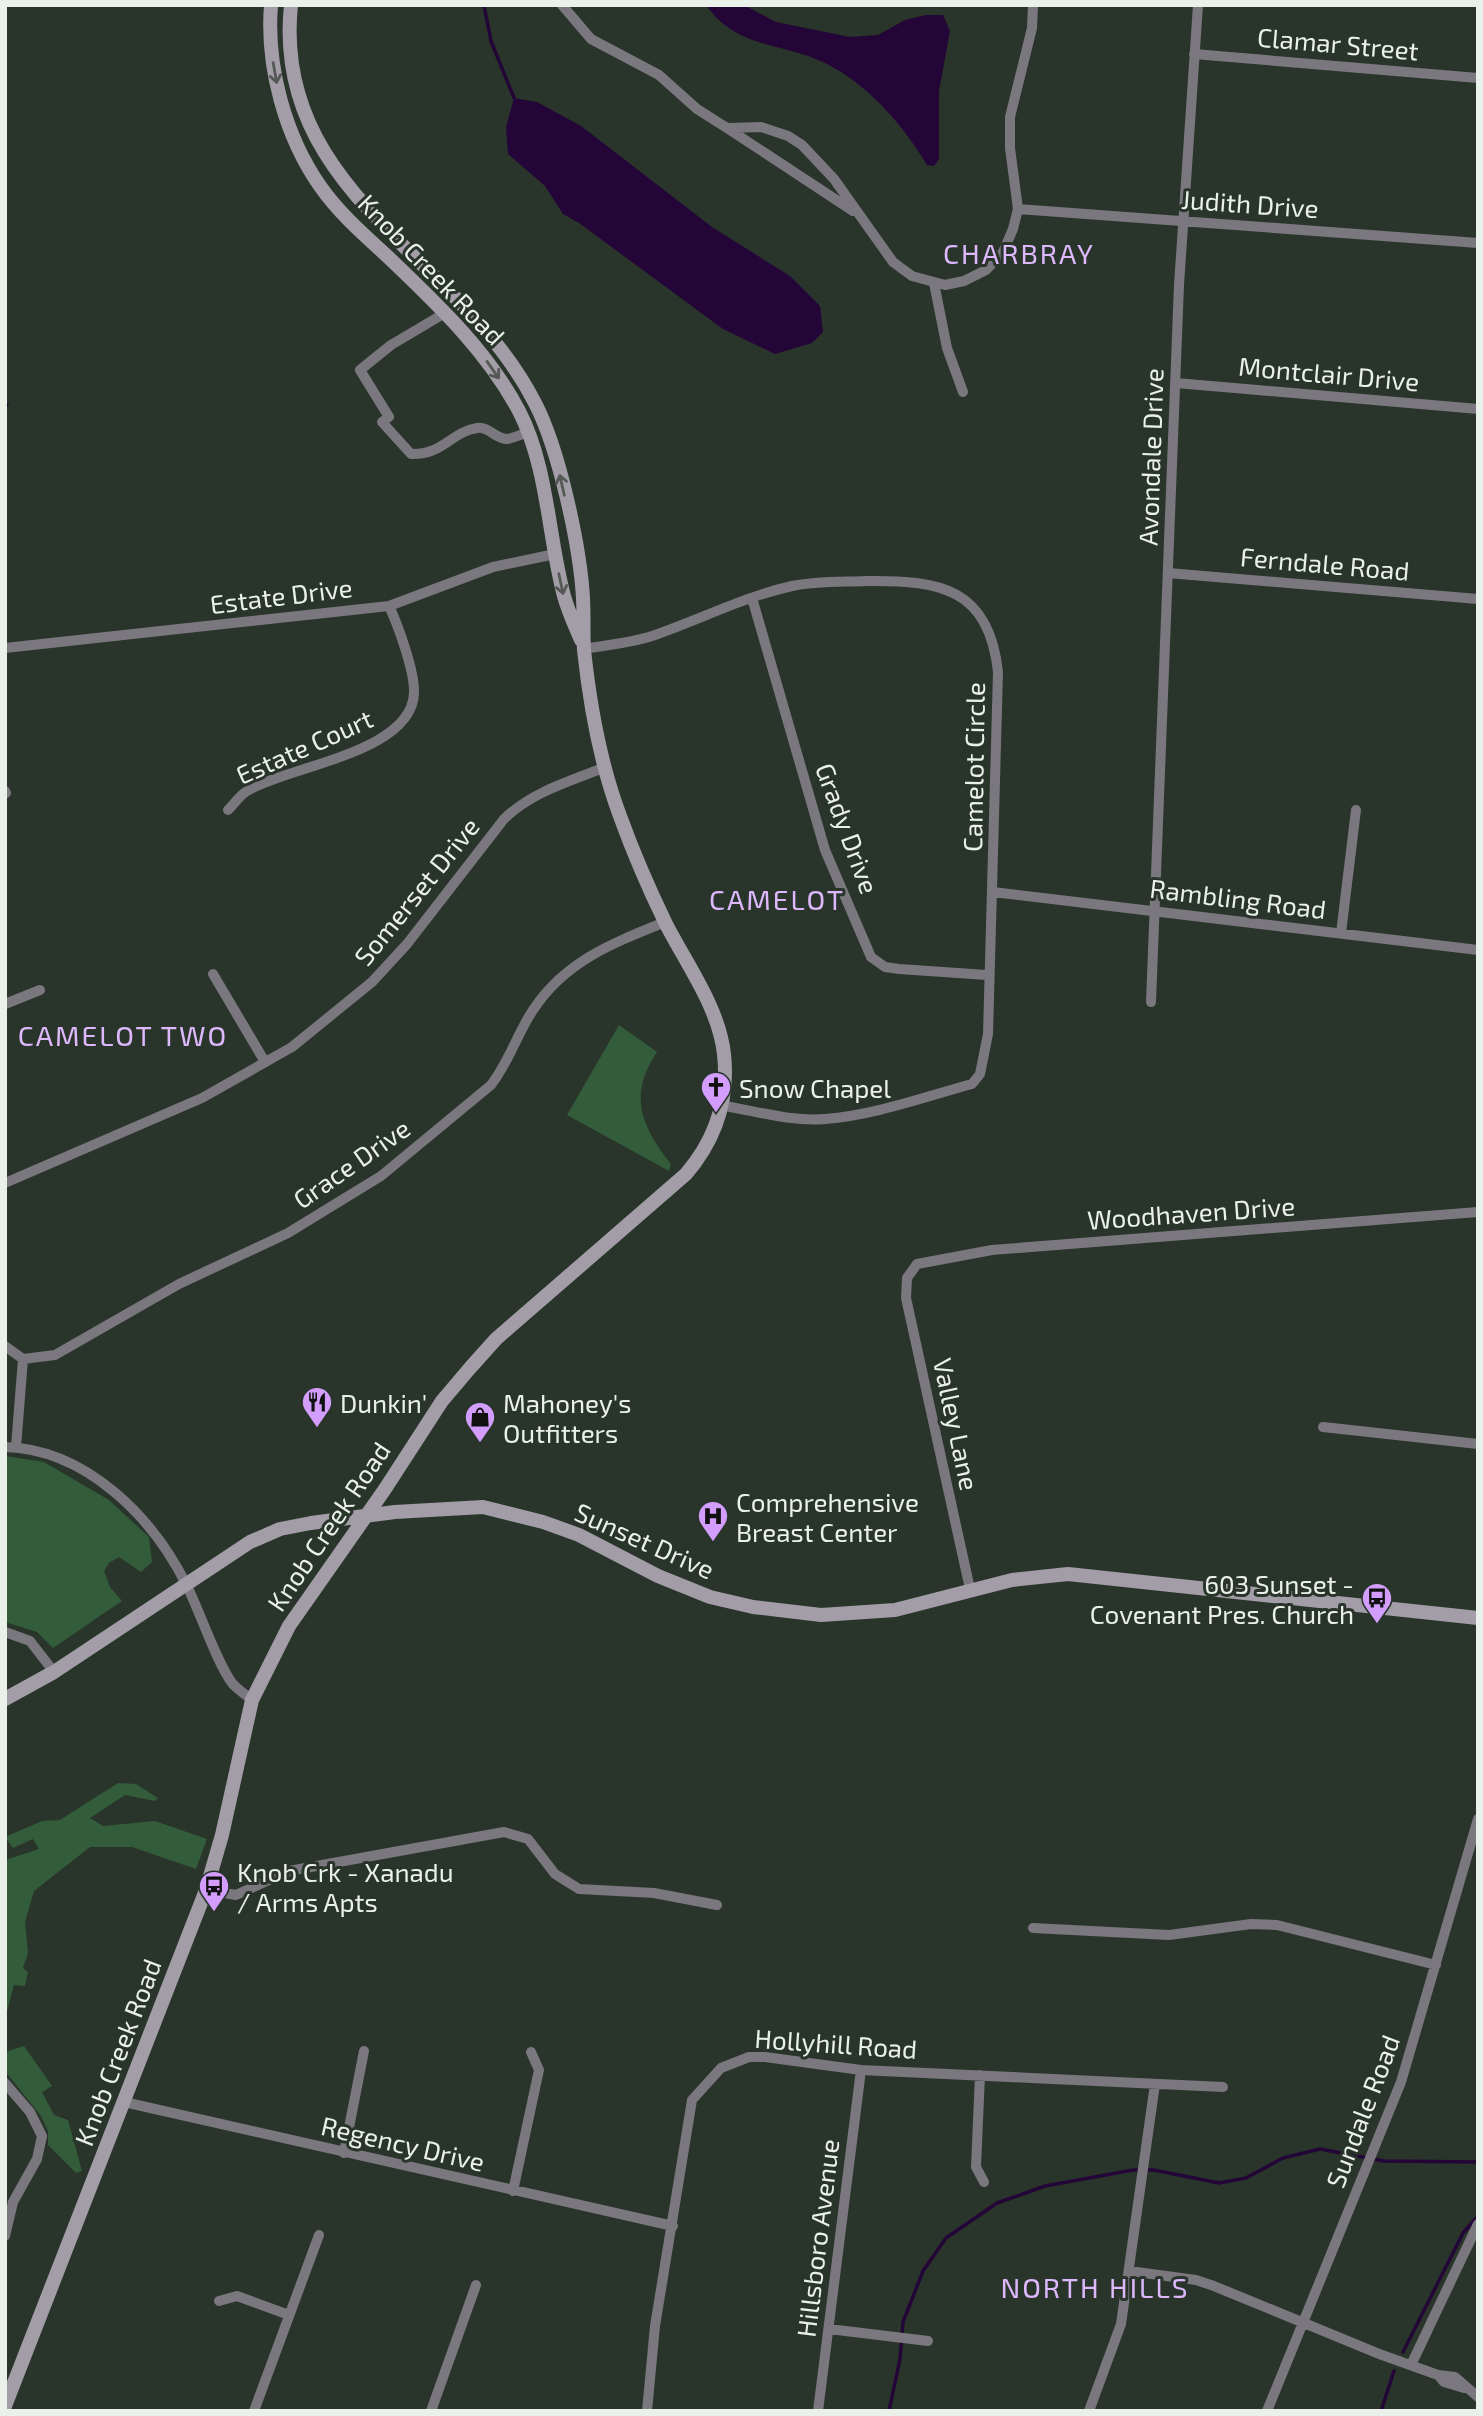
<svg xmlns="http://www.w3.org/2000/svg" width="1483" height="2416" font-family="'Exo 2',sans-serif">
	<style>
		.green { fill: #335c3a }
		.water { fill: #240537 }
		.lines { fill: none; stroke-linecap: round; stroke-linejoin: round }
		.stream { stroke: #240537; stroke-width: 3.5 }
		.minor { stroke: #7a777e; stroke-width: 10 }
		.secondary { stroke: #a39da8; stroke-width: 14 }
		.oneway { stroke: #545956 }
		.labels { text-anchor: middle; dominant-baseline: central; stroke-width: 6; stroke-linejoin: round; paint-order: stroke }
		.street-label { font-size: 26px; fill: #e9f1ea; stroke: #29352a }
		.poi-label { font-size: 26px; fill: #e9f1ea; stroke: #29352a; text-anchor: start }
		.neighbourhood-label { font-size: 28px; letter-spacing: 2px; fill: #ddb8fc; stroke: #29352a }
	</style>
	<rect width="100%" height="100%" fill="#29352a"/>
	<path class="green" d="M619 1025 657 1052C628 1095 641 1126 671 1164L669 1171 567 1115Z
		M5 1456 44 1462 109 1500 149 1537 152 1562 141 1572 119 1557 109 1563 104 1571 110 1587 122 1601 53 1648 37 1632 5 1622Z
		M118 1783 136 1784 158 1798 155 1801 125 1795 90 1818 103 1826 155 1821 207 1839 196 1869 132 1847H90L34 1891 25 1922 28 1953 23 1968 28 1972 25 1986 14 1985 5 2019V1860L39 1849 33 1839 13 1848 5 1837 42 1821 60 1820Z
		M24 2046 52 2086 42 2092 54 2115 68 2120 82 2171 76 2173 48 2145V2131L41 2116 5 2071V2052Z"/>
	<path class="water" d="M706 5H744L776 22 850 37 878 35 905 20 926 15H943L950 31 939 91V159L934 166 927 165C903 125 868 84 825 63 781 42 737 49 706 5Z
		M514 98 537 102 581 126 712 227 790 276 820 306 823 332 812 343 775 354 723 329 579 223 563 214 545 186 508 154 506 127Z"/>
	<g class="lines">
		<path class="stream" d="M484 5 491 41 514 98
			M5 405H7
			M1403 2352 1463 2233 1478 2216
			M889 2411 900 2359 903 2322 923 2271 946 2238 997 2203 1045 2186 1133 2170H1154L1219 2183 1246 2178 1283 2158 1320 2149 1384 2161 1478 2162
			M1381 2411 1394 2371"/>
		<path class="minor" d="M562 5 591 39 659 75 697 109 727 128 761 127 788 136 802 145 834 179 893 262 912 276 945 285 964 281 986 270 1003 252 1013 229 1018 209 1010 148V117L1032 28 1033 5
			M1194 54 1478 78
			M727 128 853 211
			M1018 209 1478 243
			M934 283 947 348 963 392
			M445 313 391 345 360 370 389 417 382 422 411 454C443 455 451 432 477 428 489 426 495 439 507 439 514 438 522 434 528 432
			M1176 383 1478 409
			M1168 573 1478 599
			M752 598 825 850 871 957 885 967 899 969 987 975
			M5 648 389 606 493 567 555 554
			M584 649C606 645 631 643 652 636 699 620 743 597 792 586 815 581 842 582 866 581 940 580 989 588 998 672L988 1034 980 1074 972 1084C924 1097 875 1115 825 1119 792 1122 756 1111 724 1106
			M5 791 6 793
			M228 810C234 804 240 795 247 791 288 766 412 753 414 693 415 672 398 625 389 606
			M993 892 1478 950
			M1341 933 1356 810
			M213 974 265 1062
			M1151 1002 1179 285 1198 5
			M5 1004 40 990
			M5 1183 202 1098 292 1047 372 982 407 944 504 819C532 792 568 782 603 768
			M5 1346 23 1359 55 1355 179 1284 288 1233 381 1176 491 1085C509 1062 517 1034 533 1010 565 961 613 943 665 922
			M1323 1427 1478 1444
			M5 1447C86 1449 153 1517 187 1586 200 1612 216 1661 232 1683 237 1689 246 1695 252 1700
			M16 1447 23 1359
			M970 1589 906 1298 907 1278 917 1264 992 1250 1478 1212
			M5 1632 30 1641 54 1672
			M206 1890 236 1895 289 1871 504 1832 528 1839 555 1874 579 1889 654 1893 717 1905
			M1033 1928 1169 1935 1251 1924 1277 1925 1436 1965
			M980 2075 976 2167 984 2182
			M5 2083 30 2112 42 2136 37 2159 13 2202 5 2236
			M124 2102 673 2226
			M344 2153 364 2051
			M513 2191 539 2070 531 2052
			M1129 2271 1196 2280 1214 2286 1382 2355 1438 2375 1455 2377 1478 2397
			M219 2301 237 2296 289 2315
			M829 2329 928 2341
			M1411 2365 1478 2224
			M1438 2375 1444 2382 1464 2388
			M254 2411 319 2235
			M431 2411 476 2285
			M647 2411 655 2326 692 2100 721 2068 749 2057H765L861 2070 1223 2087
			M818 2411 861 2070
			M1089 2411 1121 2324 1155 2084
			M1267 2411 1401 2082 1478 1819"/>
		<path class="secondary" d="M271 5C266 66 285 136 320 186 338 212 363 234 386 255 435 302 487 350 519 411 548 467 548 536 564 596 568 611 575 626 581 640
			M5 1699 54 1672 250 1542 280 1529 311 1523 395 1512 483 1507 543 1522 579 1535 658 1576 710 1597 753 1607 821 1615 895 1610 1012 1580 1068 1574 1478 1618
			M5 2406 206 1890 222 1835 252 1700 289 1626 385 1489 442 1401 470 1368 496 1339 686 1174C716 1139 729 1100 724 1054 719 1008 687 965 666 924 649 889 633 852 620 816 600 763 590 706 584 650 583 633 584 616 583 598 580 546 559 449 535 403 462 258 271 193 291 5"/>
	</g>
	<defs><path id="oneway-shaft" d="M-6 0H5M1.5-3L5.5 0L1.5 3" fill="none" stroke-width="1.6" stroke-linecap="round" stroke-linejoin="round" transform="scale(1.75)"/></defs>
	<g class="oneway">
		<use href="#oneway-shaft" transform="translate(275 73) rotate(80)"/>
		<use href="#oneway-shaft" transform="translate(493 370) rotate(55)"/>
		<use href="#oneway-shaft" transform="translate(562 485) rotate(-103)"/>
		<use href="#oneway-shaft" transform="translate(561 584) rotate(78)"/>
	</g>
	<defs>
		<g id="church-pin" transform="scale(1.575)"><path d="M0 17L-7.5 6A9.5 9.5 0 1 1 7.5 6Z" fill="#d29dfd" stroke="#29352a"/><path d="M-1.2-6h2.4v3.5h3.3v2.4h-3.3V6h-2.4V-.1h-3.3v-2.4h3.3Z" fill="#111"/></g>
		<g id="restaurant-pin" transform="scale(1.575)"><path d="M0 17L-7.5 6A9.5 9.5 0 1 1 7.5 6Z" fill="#d29dfd" stroke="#29352a"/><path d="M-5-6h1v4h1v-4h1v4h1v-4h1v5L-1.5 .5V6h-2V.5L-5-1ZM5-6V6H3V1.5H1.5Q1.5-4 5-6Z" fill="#111"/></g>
		<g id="shop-pin" transform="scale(1.575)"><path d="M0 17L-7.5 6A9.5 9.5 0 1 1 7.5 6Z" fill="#d29dfd" stroke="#29352a"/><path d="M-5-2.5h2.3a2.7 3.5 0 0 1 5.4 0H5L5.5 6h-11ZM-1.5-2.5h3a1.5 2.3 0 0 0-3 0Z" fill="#111"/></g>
		<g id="hospital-pin" transform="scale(1.575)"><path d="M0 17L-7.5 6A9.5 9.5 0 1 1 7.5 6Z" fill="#d29dfd" stroke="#29352a"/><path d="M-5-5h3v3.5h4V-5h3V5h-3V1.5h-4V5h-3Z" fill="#111"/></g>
		<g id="bus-pin" transform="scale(1.575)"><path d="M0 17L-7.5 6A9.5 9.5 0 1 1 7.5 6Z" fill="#d29dfd" stroke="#29352a"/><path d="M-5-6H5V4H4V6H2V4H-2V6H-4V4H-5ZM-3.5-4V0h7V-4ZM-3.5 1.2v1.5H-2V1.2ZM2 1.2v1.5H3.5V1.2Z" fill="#111"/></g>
	</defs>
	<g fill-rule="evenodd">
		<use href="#church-pin" x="716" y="1087"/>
		<use href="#restaurant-pin" x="317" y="1402"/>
		<use href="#shop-pin" x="480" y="1417"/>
		<use href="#hospital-pin" x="713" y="1516"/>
		<use href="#bus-pin" x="1377" y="1598"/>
		<use href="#bus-pin" x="214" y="1886"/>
	</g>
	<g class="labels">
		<g class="street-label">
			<text transform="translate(1338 43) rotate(5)">Clamar Street</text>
			<text transform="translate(1250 203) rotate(4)">Judith Drive</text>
			<text transform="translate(432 269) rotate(46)">Knob Creek Road</text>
			<text transform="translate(1329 373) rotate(5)">Montclair Drive</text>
			<text transform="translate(1150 457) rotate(-88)">Avondale Drive</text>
			<text transform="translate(1325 563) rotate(5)">Ferndale Road</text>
			<text transform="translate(281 595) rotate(-7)">Estate Drive</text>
			<text transform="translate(304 746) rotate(-24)">Estate Court</text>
			<text transform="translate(973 767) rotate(-89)">Camelot Circle</text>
			<text transform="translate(848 828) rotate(70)">Grady Drive</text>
			<text transform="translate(416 891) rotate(-51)">Somerset Drive</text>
			<text transform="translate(1238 898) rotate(7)">Rambling Road</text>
			<text transform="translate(351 1163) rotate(-35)">Grace Drive</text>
			<text transform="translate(1191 1212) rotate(-4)">Woodhaven Drive</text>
			<text transform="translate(957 1424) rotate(78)">Valley Lane</text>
			<text transform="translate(328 1526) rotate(-56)">Knob Creek Road</text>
			<text transform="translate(645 1540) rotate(24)">Sunset Drive</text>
			<text transform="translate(836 2043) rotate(4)">Hollyhill Road</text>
			<text transform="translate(117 2052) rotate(-69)">Knob Creek Road</text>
			<text transform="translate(1362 2111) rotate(-69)">Sundale Road</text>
			<text transform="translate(403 2143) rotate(13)">Regency Drive</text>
			<text transform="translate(817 2238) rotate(-83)">Hillsboro Avenue</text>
		</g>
		<g class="poi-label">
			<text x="739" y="1087">Snow Chapel</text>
			<text x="340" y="1402">Dunkin'</text>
			<text x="503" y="1402">Mahoney's<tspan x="503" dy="30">Outfitters</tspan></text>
			<text x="736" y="1501">Comprehensive<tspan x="736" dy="30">Breast Center</tspan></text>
			<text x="1354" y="1583" text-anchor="end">603 Sunset -<tspan x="1354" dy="30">Covenant Pres. Church</tspan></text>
			<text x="237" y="1871">Knob Crk - Xanadu<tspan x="237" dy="30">/ Arms Apts</tspan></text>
		</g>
		<g class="neighbourhood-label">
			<text x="1019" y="253">CHARBRAY</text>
			<text x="777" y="899">CAMELOT</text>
			<text x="123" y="1035">CAMELOT TWO</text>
			<text x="1095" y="2287">NORTH HILLS</text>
		</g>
	</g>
	<rect width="1483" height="2416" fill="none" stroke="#e9f1ea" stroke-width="14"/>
</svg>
